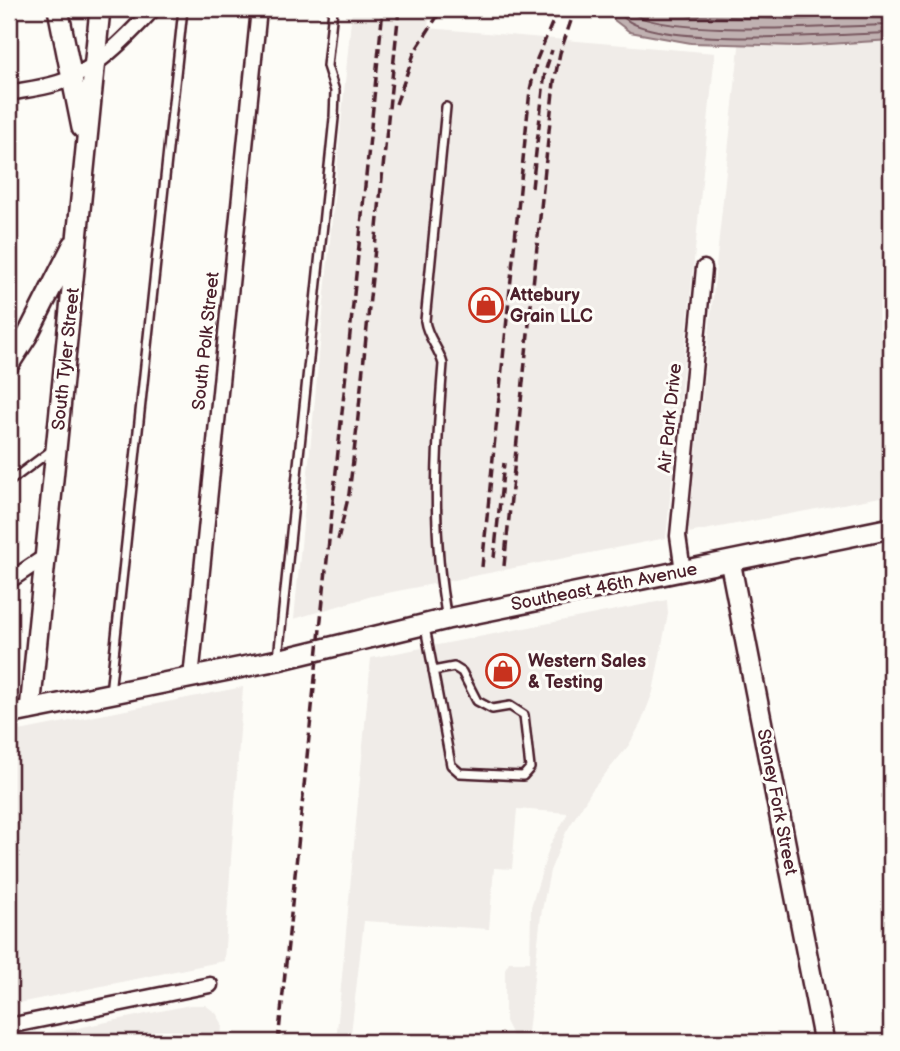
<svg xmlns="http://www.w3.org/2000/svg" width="900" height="1051" font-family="'Balsamiq Sans',sans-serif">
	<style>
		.built { fill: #f0ece8 }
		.water { fill: #c0b1b1; stroke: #91777b; stroke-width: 2 }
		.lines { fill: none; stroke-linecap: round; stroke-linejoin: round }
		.shore { stroke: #795961; stroke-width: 2 }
		.lane-casing { stroke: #4a1f2b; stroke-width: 12 }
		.street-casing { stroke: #4a1f2b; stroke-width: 19 }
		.secondary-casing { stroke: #4a1f2b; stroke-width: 24 }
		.lane { stroke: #fdfcf7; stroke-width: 7 }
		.street { stroke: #fdfcf7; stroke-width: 14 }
		.secondary { stroke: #fdfcf7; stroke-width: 19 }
		.rail { stroke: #4a1f2b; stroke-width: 3.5; stroke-dasharray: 10 5; stroke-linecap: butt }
		.labels { text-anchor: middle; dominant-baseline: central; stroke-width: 6; stroke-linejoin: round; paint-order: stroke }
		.poi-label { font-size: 18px; font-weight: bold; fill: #4a1f2b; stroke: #fdfcf7; text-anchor: start }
		.street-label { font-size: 18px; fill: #4a1f2b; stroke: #fdfcf7 }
	</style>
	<rect width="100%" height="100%" fill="#fdfcf7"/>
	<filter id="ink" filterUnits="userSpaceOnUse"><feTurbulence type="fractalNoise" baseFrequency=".0143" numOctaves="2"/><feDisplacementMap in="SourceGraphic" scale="14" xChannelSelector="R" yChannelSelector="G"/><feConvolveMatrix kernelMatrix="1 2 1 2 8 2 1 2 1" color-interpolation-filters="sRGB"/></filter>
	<g filter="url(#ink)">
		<path class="built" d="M352 9H430L428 28 715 53 666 538 372 596 294 619Z
			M743 9H891V495L688 533Z
			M667 600 668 614 653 692 641 723 629 745 592 790 566 832 550 871 541 915 527 1042H513V1037L505 1021V969L509 962H530L531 907 550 845 568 813 517 809 512 869 494 868 489 929 364 921 350 1042H336L371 658Z
			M243 687 224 961 9 1005V733Z
			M190 1005H205L216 1013 222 1023 221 1042H9Z"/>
		<path class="water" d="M612 9H891V40L798 46 691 43 630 32 614 20Z"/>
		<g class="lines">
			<path class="shore" d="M619 9C627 53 852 33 891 33
				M628 9C651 40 848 25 891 25
				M651 9 693 16 797 19 891 14"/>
			<g class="lane-casing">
				<path id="lane" d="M446 107 425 321C427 337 439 348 443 364 436 449 431 534 447 619
					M9 482 53 449
					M425 627 451 765 460 773 523 776 530 768 524 715 510 706 492 709 477 701 462 672 454 667 433 671
					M278 658 334 118 335 91 327 66 333 9
					M110 693 183 9"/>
			</g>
			<g class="street-casing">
				<path id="street" d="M9 93C25 90 42 88 58 83 94 72 128 36 153 9
					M683 571 678 536 704 268
					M9 581 46 556
					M191 678 259 9
					M9 1026 210 985"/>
			</g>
			<g class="secondary-casing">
				<path id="secondary" d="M58 9 82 128
					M9 364 27 336 73 245
					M730 561 824 1042
					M30 710 100 9
					M9 714 278 660 447 619 891 528"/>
			</g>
			<use href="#lane" class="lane"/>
			<use href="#street" class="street"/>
			<use href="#secondary" class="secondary"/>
			<path class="rail" d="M396 104 415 51 442 9
				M532 188 545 72 552 50
				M338 540 349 494 357 427 399 9
				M494 558 504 463
				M504 566 554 82 560 53 575 9
				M482 567 530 90 537 59 558 9
				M278 1042 383 9"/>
		</g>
	</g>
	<defs>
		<g id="shop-ring" transform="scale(1.75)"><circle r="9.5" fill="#fdfcf7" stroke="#c8321e" stroke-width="1.5"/><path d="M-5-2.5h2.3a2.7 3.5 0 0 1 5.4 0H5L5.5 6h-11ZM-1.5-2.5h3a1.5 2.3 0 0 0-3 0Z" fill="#c8321e"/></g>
	</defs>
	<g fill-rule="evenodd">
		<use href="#shop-ring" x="486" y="305"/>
		<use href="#shop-ring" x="503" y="671"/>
	</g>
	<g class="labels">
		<g class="poi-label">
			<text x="510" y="295">Attebury<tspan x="510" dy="21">Grain LLC</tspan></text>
			<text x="528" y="661">Western Sales<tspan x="528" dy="21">&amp; Testing</tspan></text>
		</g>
		<g class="street-label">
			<text transform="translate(206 341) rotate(-84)">South Polk Street</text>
			<text transform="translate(66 359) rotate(-84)">South Tyler Street</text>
			<text transform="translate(670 418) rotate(-84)">Air Park Drive</text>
			<text transform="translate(604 587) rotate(-11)">Southeast 46th Avenue</text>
			<text transform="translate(777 802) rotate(79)">Stoney Fork Street</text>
		</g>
	</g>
	<rect width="900" height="1051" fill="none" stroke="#fdfcf7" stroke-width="35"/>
	<rect x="18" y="18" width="865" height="1016" fill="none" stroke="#4a1f2b" stroke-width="2.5" filter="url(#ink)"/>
</svg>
